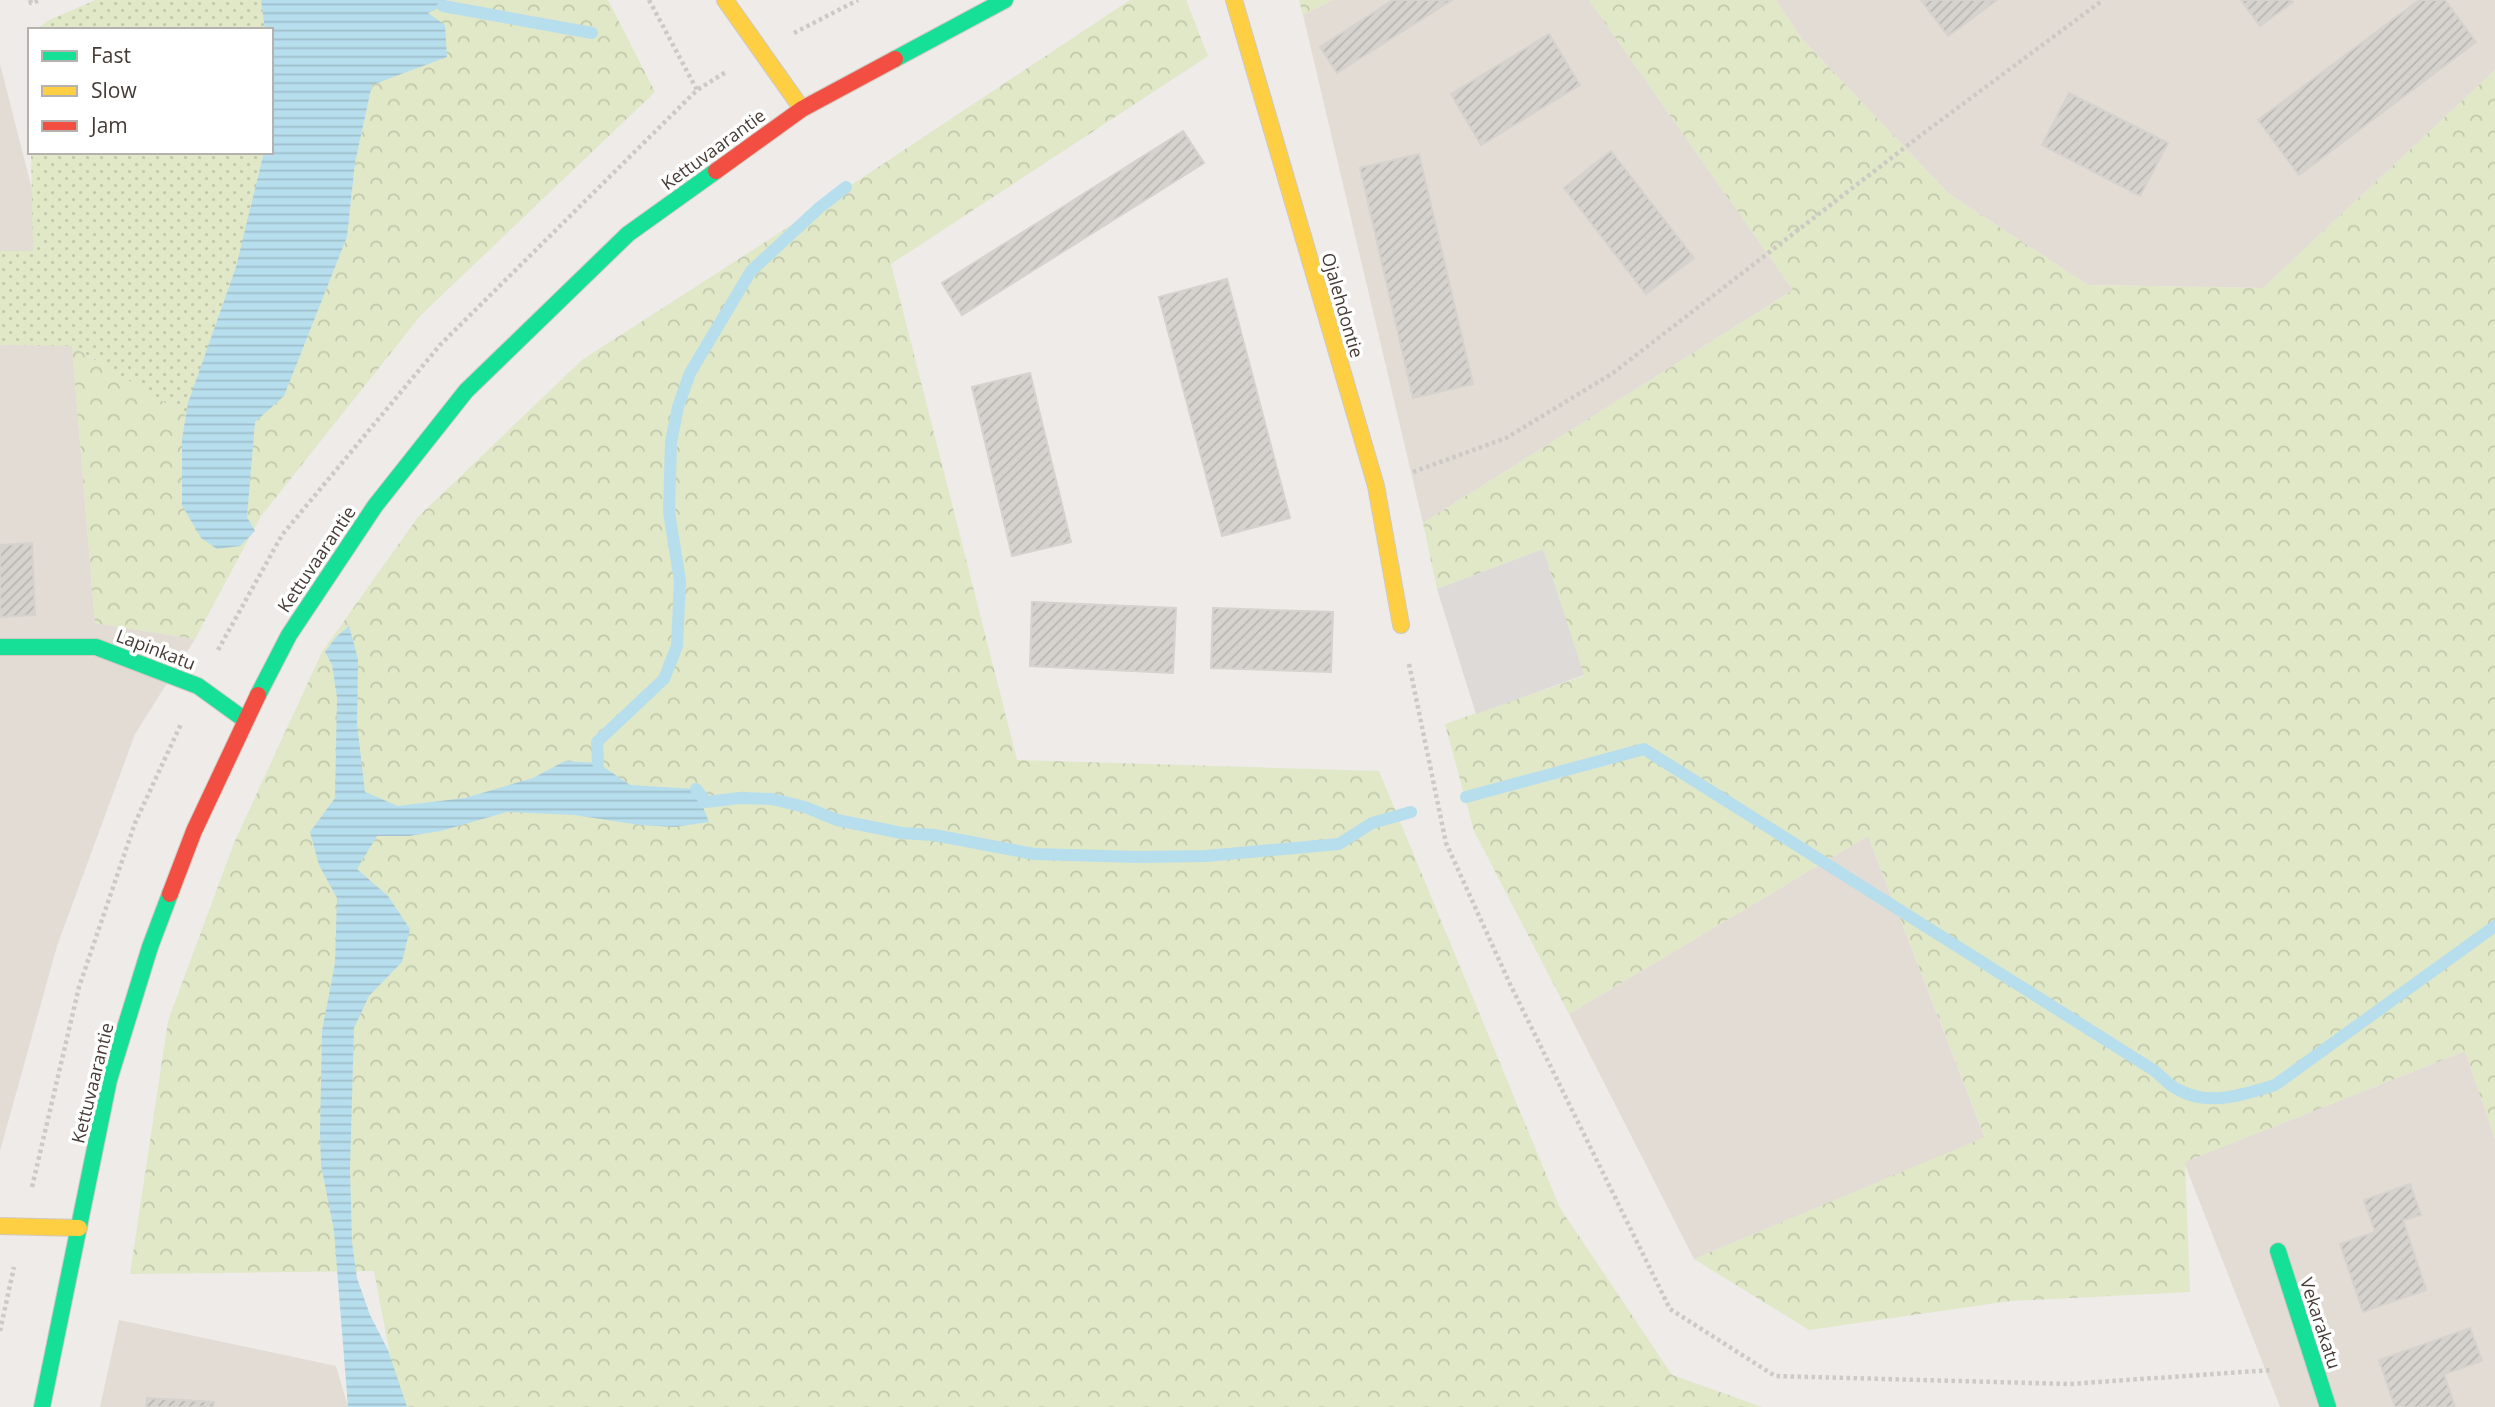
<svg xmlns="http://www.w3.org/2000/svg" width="2495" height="1407" font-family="'Open Sans',sans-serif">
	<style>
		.residential { fill: #e3dcd5 }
		.grass { fill: url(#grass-dots) }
		.forest { fill: url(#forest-crowns) }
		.parking { fill: #dddad7 }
		.water { fill: url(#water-rules) }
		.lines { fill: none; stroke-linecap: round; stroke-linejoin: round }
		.stream { stroke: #b7deed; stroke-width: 12 }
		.building { fill: url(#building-hatch); stroke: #d6d2ce; stroke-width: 2 }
		.fast-casing { stroke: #cfc9c0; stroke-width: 18 }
		.slow-casing { stroke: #cfc9c0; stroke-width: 18 }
		.jam-casing { stroke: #cfc9c0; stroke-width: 18 }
		.path { stroke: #cdcac6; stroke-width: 4.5; stroke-dasharray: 3.5 3.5; stroke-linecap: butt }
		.fast { stroke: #16e098; stroke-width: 16 }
		.slow { stroke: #ffcf43; stroke-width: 16 }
		.jam { stroke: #f24e42; stroke-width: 16 }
		.labels { text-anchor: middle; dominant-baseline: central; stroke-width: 7; stroke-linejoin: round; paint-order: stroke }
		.street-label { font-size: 18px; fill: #443b34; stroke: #fff }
	</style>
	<defs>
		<pattern id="grass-dots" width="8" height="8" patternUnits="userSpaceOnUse" patternTransform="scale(1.75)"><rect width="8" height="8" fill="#e0e8c7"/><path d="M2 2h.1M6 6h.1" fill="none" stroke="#c1c8ac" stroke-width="1.8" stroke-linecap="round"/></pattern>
		<pattern id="forest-crowns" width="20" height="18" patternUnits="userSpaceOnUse" patternTransform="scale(1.75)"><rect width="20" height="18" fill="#e0e8c7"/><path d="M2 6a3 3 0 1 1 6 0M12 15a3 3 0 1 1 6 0" fill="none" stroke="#c1c8ac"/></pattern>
		<pattern id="water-rules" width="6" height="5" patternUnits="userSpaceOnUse" patternTransform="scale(1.75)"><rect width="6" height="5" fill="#b7deed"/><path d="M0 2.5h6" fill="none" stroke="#9fbfcc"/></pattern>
		<pattern id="building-hatch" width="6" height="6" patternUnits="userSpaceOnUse" patternTransform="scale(1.75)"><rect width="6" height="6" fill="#d6d2ce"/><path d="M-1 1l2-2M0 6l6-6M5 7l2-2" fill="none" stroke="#b9b5b2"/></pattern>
	</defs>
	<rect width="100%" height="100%" fill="#eeebe8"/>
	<path class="residential" d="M1332 0H1589L1793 290 1423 523 1303 15Z
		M1776 0H2495V70L2263 288 2088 285 1949 194 1802 39Z
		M0 64 72 346 95 623 195 639 135 734 57 946 0 1151Z
		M1868 836 1985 1138 1694 1259 1569 1014Z
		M2465 1051 2495 1139V1407H2280L2184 1162Z
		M119 1320 336 1366 348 1407H100Z"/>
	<path class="grass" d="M96 0H297L302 22 221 437 72 346 0 345V251H33L31 152H271V30H35L49 20Z"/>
	<path class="forest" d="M335 0H608L655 92 421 315 261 516 195 639 95 623 72 346 221 437 284 396 347 237 355 163 372 85Z
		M1130 0H1186L1208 56 891 264 1017 760 1379 771 1560 1208 1672 1375 1762 1407H400L374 1271 130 1274 168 1021 234 843 322 652 418 517 582 360 773 237Z
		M1299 0H1332L1303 15Z
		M1589 0H1776L1802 39 1949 194 2088 285 2263 288 2495 70V1139L2465 1051 2185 1162 2190 1292 2010 1301 1809 1330 1694 1259 1985 1137 1868 836 1569 1014 1474 831 1445 724 1584 676 1543 549 1437 589 1423 523 1793 290Z"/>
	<path class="parking" d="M1543 549 1584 675 1476 714 1437 589Z"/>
	<path class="water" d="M261 0H446L443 6 428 13 445 25 447 57 372 85 355 163 347 237 284 396 255 422 247 517 255 531 240 546 217 549 201 538 182 505V439L188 403 236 267 264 152H271V30H265Z
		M349 626 358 659 357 724 365 792 398 806 465 798 533 778 565 761 598 763 630 785 696 789 709 822 675 827 640 825 574 815 507 812 441 831 409 836H377L357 869 388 896 410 929 402 962 369 996 354 1028 350 1169 352 1242 357 1278 370 1315 388 1350 407 1407H348L334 1231 321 1165 320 1133 322 1031 335 963 337 898 319 865 310 832 335 798 337 697 332 665 325 652 335 638Z"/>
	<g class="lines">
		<path class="stream" d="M443 6 592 33
			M598 763 597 742 664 679 677 646 680 581 669 512 671 442 678 407 690 373 751 271 819 208 846 187
			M696 789 706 802 740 798 772 799 805 807 837 820 902 833 934 835 1034 854 1138 857 1206 856 1339 844 1372 823 1411 812
			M1466 797 1644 749 2155 1071C2162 1077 2169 1085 2177 1089 2207 1107 2244 1095 2275 1085L2495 926"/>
	</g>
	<path class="building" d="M1393 0H1452L1337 73 1320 47Z
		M1921 0H1997L1948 36Z
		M2241 0H2291L2293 2 2260 26Z
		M2419 0H2445L2476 42 2299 175 2258 120Z
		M1549 34 1580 85 1481 145 1451 94Z
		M2069 93 2168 143 2140 196 2042 145Z
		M1183 131 1204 163 962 315 942 283Z
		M1611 151 1694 258 1646 294 1564 188Z
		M1419 154 1473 384 1413 398 1360 168Z
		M1227 279 1290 518 1222 536 1159 297Z
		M1030 373 1071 542 1012 556 972 387Z
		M32 543 35 615 0 617V545Z
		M1032 602 1176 608 1173 673 1030 666Z
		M1213 608 1333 612 1331 672 1211 668Z
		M2410 1184 2421 1215 2403 1220 2426 1290 2363 1312 2340 1244 2375 1232 2364 1200Z
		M2470 1328 2482 1361 2444 1374 2455 1407H2395L2379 1360Z
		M147 1398 214 1402 213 1407H146Z"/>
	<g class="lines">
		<g class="fast-casing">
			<path id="fast" d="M895 59 1005 0
				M0 647H96L198 686 245 720
				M258 695 289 635 375 506 466 391 628 234 716 171
				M2278 1251 2328 1407
				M42 1407 109 1080 150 947 170 894"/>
		</g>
		<g class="slow-casing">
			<path id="slow" d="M725 0 802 109
				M1234 0 1376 486 1401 625
				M0 1226 79 1228"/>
		</g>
		<g class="jam-casing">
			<path id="jam" d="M716 171 802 109 895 59
				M170 894 194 831 258 695"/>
		</g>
		<path class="path" d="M30 0 31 3 41 0
			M649 0 697 90
			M794 33 858 0
			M1413 472 1506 438 1613 373 1921 135 2103 0
			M218 650 282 535 440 345 697 90 726 72
			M1409 664 1446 843 1510 984 1670 1309 1775 1376 2069 1384 2272 1370
			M32 1187 79 987 135 823 181 724
			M0 1331 14 1267"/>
		<use href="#fast" class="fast"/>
		<use href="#slow" class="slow"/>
		<use href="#jam" class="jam"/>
	</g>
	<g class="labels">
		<g class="street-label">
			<text transform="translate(713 149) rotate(-36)">Kettuvaarantie</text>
			<text transform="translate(1343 305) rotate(74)">Ojalehdontie</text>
			<text transform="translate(316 559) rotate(-56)">Kettuvaarantie</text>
			<text transform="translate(156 649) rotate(21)">Lapinkatu</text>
			<text transform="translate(92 1083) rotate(-76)">Kettuvaarantie</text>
			<text transform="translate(2321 1323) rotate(72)">Vekarakatu</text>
		</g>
	</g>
	<rect x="28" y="28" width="245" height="126" fill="#ffffff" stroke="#b4b1ae" stroke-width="2"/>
	<rect x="42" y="51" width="35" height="10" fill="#16e098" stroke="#b4b1ae" stroke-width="2"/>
	<text x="91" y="63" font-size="21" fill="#443b34">Fast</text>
	<rect x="42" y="86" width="35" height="10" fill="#ffcf43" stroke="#b4b1ae" stroke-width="2"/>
	<text x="91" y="98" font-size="21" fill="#443b34">Slow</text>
	<rect x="42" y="121" width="35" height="10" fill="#f24e42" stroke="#b4b1ae" stroke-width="2"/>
	<text x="91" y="133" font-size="21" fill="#443b34">Jam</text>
</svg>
